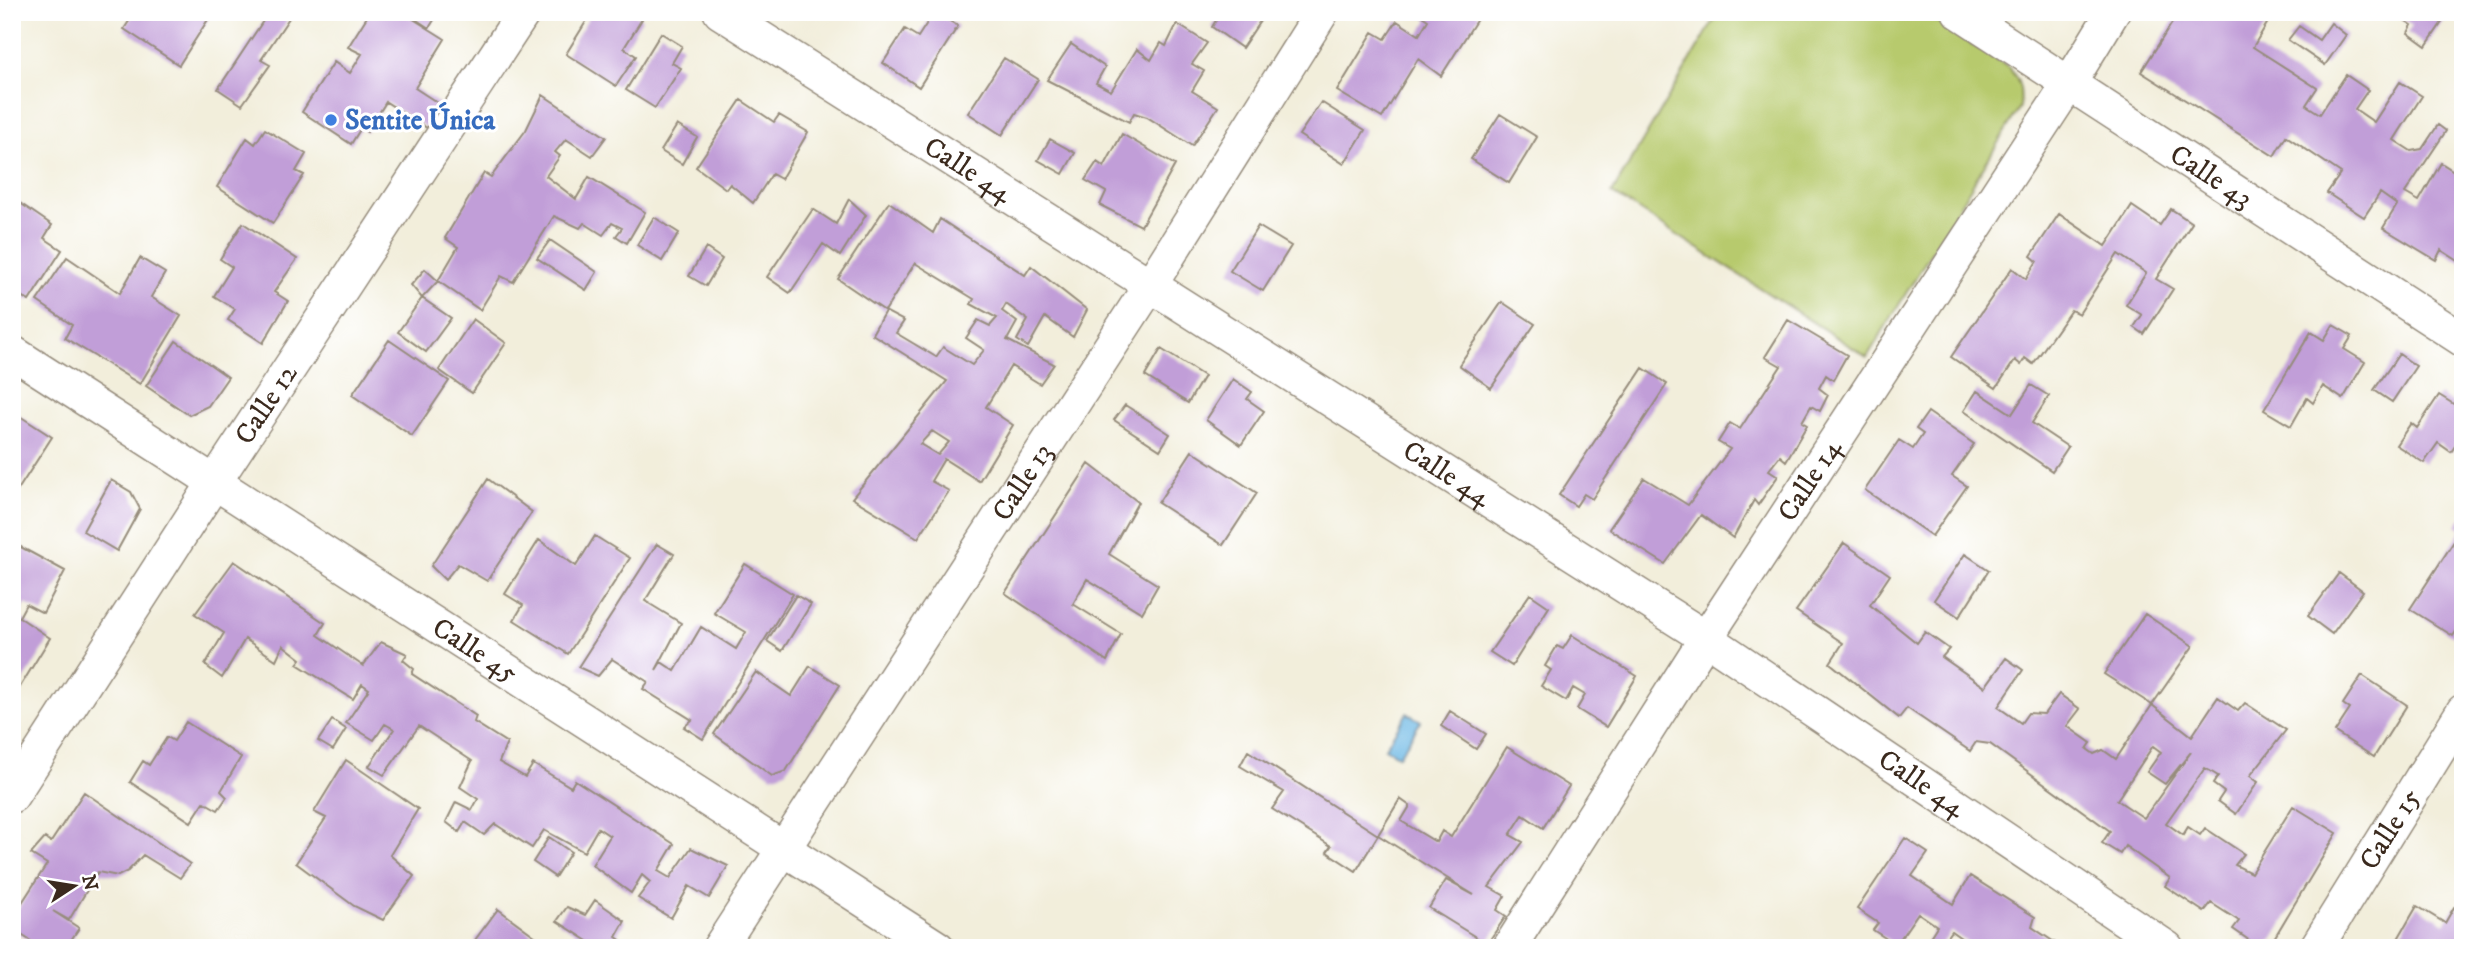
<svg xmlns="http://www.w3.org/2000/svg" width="2475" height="960" font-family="'IM FELL DW Pica',serif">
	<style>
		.green { fill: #b7ca6d; stroke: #797a46; stroke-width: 2 }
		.water { fill: #6bb7e4; stroke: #537081; stroke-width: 2 }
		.building { fill: #c19ed8; fill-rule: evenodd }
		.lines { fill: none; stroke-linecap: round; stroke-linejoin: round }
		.minor-casing { stroke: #968c7c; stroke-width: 36 }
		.minor { stroke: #fff; stroke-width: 33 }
		.shop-dot { fill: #3f7fe0; stroke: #fff; stroke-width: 2.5 }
		.labels { text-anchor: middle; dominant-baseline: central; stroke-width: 6; stroke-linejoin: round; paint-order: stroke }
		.shop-label { font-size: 28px; font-weight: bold; fill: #366cbe; stroke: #fff; text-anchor: start }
		.street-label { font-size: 28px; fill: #3b2a1e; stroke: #fff }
	</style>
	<rect width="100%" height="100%" fill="#fff"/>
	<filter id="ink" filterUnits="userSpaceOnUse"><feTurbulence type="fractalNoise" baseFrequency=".0143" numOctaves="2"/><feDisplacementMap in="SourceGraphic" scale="14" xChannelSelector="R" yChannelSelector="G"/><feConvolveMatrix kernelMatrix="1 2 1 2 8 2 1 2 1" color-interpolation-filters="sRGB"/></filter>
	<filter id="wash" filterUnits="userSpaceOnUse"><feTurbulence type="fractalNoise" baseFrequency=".00686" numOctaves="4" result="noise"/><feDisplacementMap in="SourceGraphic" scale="28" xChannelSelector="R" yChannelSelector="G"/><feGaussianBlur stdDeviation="1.57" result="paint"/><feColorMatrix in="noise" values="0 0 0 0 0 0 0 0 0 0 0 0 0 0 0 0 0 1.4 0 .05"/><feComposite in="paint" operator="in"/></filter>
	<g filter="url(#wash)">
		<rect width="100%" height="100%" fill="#f2eedb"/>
		<path class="green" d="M1719 12H1921L2009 68C2020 81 2022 90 2020 107L1867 357 1612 193Z"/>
		<path class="water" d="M1407 713 1421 721 1399 756 1385 748Z"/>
		<g id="blocks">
			<path class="building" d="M135 12H199L209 18 179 65 124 29Z
				M269 12H293L261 60 270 65 242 105 218 89Z
				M370 12H402L445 39 415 88 441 105 427 128 386 102 367 132 361 128 351 144 302 112 334 62 350 73 362 54 348 47Z
				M405 12H439L429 28Z
				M592 12H631L642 19 624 48 636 56 616 86 566 54Z
				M934 12 958 26 919 87 883 63 905 29 918 37Z
				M1221 12 1239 13 1266 12 1242 48 1212 27Z
				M1416 12H1474L1479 16 1441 76 1418 59 1382 118 1337 91 1373 32 1385 39 1397 21 1419 35 1428 20Z
				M2179 12H2274L2253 47 2317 88 2306 105 2320 114 2346 75 2368 90 2355 109 2374 122 2400 82 2422 96 2394 140 2411 151 2422 149 2438 125 2446 131 2405 193 2419 201 2441 163 2463 177V264L2441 250 2436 260 2383 228 2397 205 2380 193 2364 217 2327 193 2341 173 2286 136 2274 156 2141 72Z
				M2392 12H2449L2426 46 2408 33 2412 25Z
				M2331 23 2346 35 2325 65 2288 40 2299 26 2319 40Z
				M1177 24 1207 43 1192 64 1204 71 1192 91 1218 107 1192 146 1147 117 1134 113 1129 122 1047 80 1071 44 1105 67 1096 83 1111 91 1137 49 1151 60 1161 43 1166 46Z
				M661 33 682 46 672 63 681 68 655 108 626 90Z
				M1004 58 1038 79 1002 135 968 113Z
				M543 95 606 137 592 156 566 139 555 152 560 156 546 176 576 199 589 177 645 212 627 243 616 236 622 228 612 223 603 235 584 223 580 228 554 216 513 282 501 276 480 310 438 281 458 247 445 238 484 173 491 177 526 130Z
				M741 100 774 122 779 115 808 132 781 179 772 174 753 203 730 184 726 189 696 167Z
				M1321 102 1365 130 1344 164 1299 135Z
				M1500 114 1537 137 1509 183 1471 159Z
				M677 125 697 137 682 164 661 151Z
				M265 129 306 154 296 171 304 175 273 223 217 187 247 138 255 144Z
				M1122 134 1175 165 1141 226 1100 205 1106 192 1085 180 1097 162 1104 167Z
				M1050 139 1075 153 1063 174 1038 160Z
				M849 199 866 215 840 256 823 244 790 293 767 277 813 209 836 224Z
				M17 201 52 225 44 238 62 250 29 301 12 290V208Z
				M889 202 933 233 940 219 1025 275 1031 266 1087 310 1073 337 1045 317 1028 347 1017 340 1028 320 1006 304 1002 311 1017 322 1007 340 1054 364 1040 384 1011 366 986 407 1013 425 979 481 944 459 931 481 949 491 918 538 852 498 947 381 872 334 885 311 904 321 896 333 936 357 943 347 972 365 984 350 966 338 978 320 990 326 997 318 971 304 974 299 915 263 885 311 838 279ZM932 431 949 442 938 455 920 444Z
				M2132 206 2160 225 2171 209 2192 223 2156 279 2173 289 2144 334 2134 327 2142 315 2126 305 2146 273 2118 254 2079 314 2071 310 2033 364 2025 358 2021 365 2015 360 1996 388 1951 357 2012 268 2026 279 2037 261 2031 256 2059 214 2106 246Z
				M654 217 679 233 662 261 637 245Z
				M243 223 297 259 274 292 288 301 263 343 228 320 235 309 214 296 232 267 220 259Z
				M1258 226 1291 246 1263 291 1230 271Z
				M550 240 597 272 586 290 537 258Z
				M706 248 722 259 706 286 689 276Z
				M67 257 120 293 140 258 165 273 151 297 181 316 140 384 65 338 72 325 37 301Z
				M425 269 438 281 422 298 451 318 426 352 398 332 422 298 411 285Z
				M1502 302 1535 324 1491 388 1459 365Z
				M473 319 506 343 472 393 439 370Z
				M1788 320 1847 355 1833 380 1826 375 1819 388 1828 395 1820 411 1811 406 1802 422 1807 425 1786 461 1780 456 1769 470 1778 476 1758 505 1754 500 1733 538 1701 515 1665 564 1609 529 1644 478 1688 505 1730 449 1718 442 1730 423 1740 429 1781 366 1765 357Z
				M2333 325 2352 336 2344 349 2365 362 2343 399 2323 386 2313 403 2307 398 2291 426 2264 410 2311 332 2324 340Z
				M389 340 449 381 412 436 352 395Z
				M176 341 228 377 208 406 189 415 146 386Z
				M1161 349 1204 376 1188 403 1145 376Z
				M2399 354 2416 366 2392 402 2374 390Z
				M1643 368 1667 384 1592 499 1584 494 1576 506 1559 495Z
				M1233 379 1252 392 1247 399 1264 411 1241 445 1206 420Z
				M2031 385 2049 396 2032 423 2068 447 2052 471 1964 411 1977 391 2012 414Z
				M2439 395 2463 410V434L2451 452 2438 443 2424 463 2396 445 2411 423 2417 428Z
				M1125 405 1170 434 1160 450 1114 420Z
				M12 411 52 437 12 499Z
				M1928 412 1974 444 1952 476 1967 486 1932 536 1865 490 1899 440 1913 449 1923 434 1916 429Z
				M1192 451 1257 493 1223 545 1158 503Z
				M1089 464 1138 502 1109 554 1158 585 1142 613 1087 579 1073 604 1121 634 1107 661 1005 593Z
				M488 479 532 512 487 581 458 564 445 580 431 566Z
				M111 480 131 492 140 509 117 551 83 531Z
				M2463 516V621L2453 636 2410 609 2462 529 2456 525Z
				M595 536 630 558 568 654 514 620 523 605 505 594 539 540 576 566Z
				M1844 543 1890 575 1870 605 1917 643 1925 632 1949 649 1942 657 1985 687 2006 658 2023 670 1998 707 2021 723 2028 713 2044 714 2059 694 2080 709 2067 726 2091 743 2087 749 2094 754 2103 750 2116 759 2152 705 2192 736 2218 697 2238 711 2245 703 2286 730 2250 776 2258 782 2236 814 2218 801 2224 792 2213 784 2218 776 2205 768 2166 823 2183 835 2188 827 2200 835 2205 828 2244 854 2235 865 2251 873 2293 806 2337 833 2273 940 2259 947 2233 929 2239 921 2211 903 2204 912 2165 886 2170 878 2125 846 2120 854 2102 843 2110 831 1990 744 1976 742 1970 751 1907 708 1899 718 1830 663 1843 643 1796 611ZM2153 746 2161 752 2147 772 2165 784 2191 752 2144 818 2117 800Z
				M657 544 674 554 645 601 681 623 656 670 661 662 675 671 701 627 736 649 746 632 714 613 745 564 793 594 703 739 684 727 692 720 643 689 648 682 612 659 598 676 578 667Z
				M17 545 65 571 43 613 26 604 19 617 50 638 12 700V554Z
				M1965 554 1989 570 1959 617 1934 600Z
				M234 561 325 623 318 635 363 666 381 642 407 654 403 660 414 669 412 674 476 716 474 722 507 743 499 762 525 777 533 764 571 787 575 780 674 844 658 871 670 878 691 848 728 866 709 898 689 886 671 918 638 898 650 882 642 875 631 893 592 865 610 836 598 828 584 852 544 830 532 848 495 824 484 835 465 822 459 832 446 822 456 802 472 810 478 799 460 787 472 761 419 726 384 775 369 766 394 729 385 724 374 740 346 723 369 689 362 684 353 699 297 664 301 659 283 645 276 660 245 639 222 678 205 665 224 633 195 614Z
				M2339 573 2363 591 2332 634 2308 616Z
				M1530 594 1549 607 1512 666 1490 652Z
				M796 595 811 604 782 651 767 641Z
				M2145 614 2193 646 2152 705 2104 674Z
				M1572 635 1637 676 1606 727 1577 709 1585 695 1573 688 1566 701 1541 686 1551 670 1545 666 1557 646 1563 649Z
				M810 666 840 685 786 771 772 776 714 734 756 672 791 696Z
				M2362 675 2407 705 2374 757 2335 732 2350 709 2343 704Z
				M1450 711 1486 734 1476 749 1441 726Z
				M332 720 346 729 333 750 318 741Z
				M186 722 241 757 221 791 227 797 218 810 204 802 191 822 130 782 143 761 149 765 167 737 174 741Z
				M1507 747 1569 786 1543 828 1523 815 1510 835 1523 842 1489 887 1505 896 1497 910 1506 916 1487 944 1429 908 1446 880 1474 895 1378 835 1400 799 1410 806 1401 821 1436 842 1442 831 1451 837Z
				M1248 751 1378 835 1356 871 1327 852 1331 846 1272 809 1284 792 1240 766Z
				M346 760 418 809 390 855 414 876 383 920 354 906 296 863 326 818 314 812Z
				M84 792 190 864 180 878 143 855 128 871 118 876 98 872 69 920 53 911 79 928 71 940 77 945 74 948H42L12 929V918L47 864 31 854 45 838 51 842Z
				M549 837 571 852 555 877 533 862Z
				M1905 838 1928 853 1912 876 1953 904 1970 876 2035 917 2032 927 2063 948H1975L1951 931 1939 948H1923L1937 926 1918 913 1896 945 1873 930 1878 923 1857 909Z
				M595 900 625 921 616 937 632 948H599L557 921 567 907 585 915Z
				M2417 906 2445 923 2454 907 2463 912V933L2454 948H2401L2395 944Z
				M498 909 547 945 545 948H529L524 944 521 948H485L475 940Z"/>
		</g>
	</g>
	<g filter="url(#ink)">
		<use href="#blocks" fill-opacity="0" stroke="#968c7c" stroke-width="2"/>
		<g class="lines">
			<g class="minor-casing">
				<g id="minor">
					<path id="s1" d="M720 12 1706 638 2167 948"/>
					<path id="s2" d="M1959 12 2463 340"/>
					<path id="s3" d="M12 352 938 948"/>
					<path id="s4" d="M12 796 214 483 524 12"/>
					<path id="s5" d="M719 948 1151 284 1322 12"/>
					<path id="s6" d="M1509 948 1706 638 2069 84 2113 12"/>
					<path id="s7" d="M2316 948 2463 711"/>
				</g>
			</g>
			<use href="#minor" class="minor"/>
		</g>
	</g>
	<circle class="shop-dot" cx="331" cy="120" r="7"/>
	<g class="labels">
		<g class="shop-label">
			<text x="345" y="120">Sentite Única</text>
		</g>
		<g class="street-label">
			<text stroke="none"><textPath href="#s1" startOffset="294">Calle 44</textPath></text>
			<text stroke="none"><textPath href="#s2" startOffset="301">Calle 43</textPath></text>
			<text stroke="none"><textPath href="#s4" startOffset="467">Calle 12</textPath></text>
			<text stroke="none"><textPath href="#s1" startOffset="861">Calle 44</textPath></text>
			<text stroke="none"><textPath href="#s6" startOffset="556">Calle 14</textPath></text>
			<text stroke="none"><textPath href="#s5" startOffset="556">Calle 13</textPath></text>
			<text stroke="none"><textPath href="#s3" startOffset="551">Calle 45</textPath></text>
			<text stroke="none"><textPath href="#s1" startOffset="1428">Calle 44</textPath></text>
			<text stroke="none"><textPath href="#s7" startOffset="140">Calle 15</textPath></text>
		</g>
	</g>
	<rect width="2475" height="960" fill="none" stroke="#fff" stroke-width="42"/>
	<g transform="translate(74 886) rotate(78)" stroke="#ffffff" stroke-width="5" paint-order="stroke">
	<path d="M0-5L12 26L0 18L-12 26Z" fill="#3b2a1e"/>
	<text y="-10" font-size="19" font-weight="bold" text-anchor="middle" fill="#3b2a1e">N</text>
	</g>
</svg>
